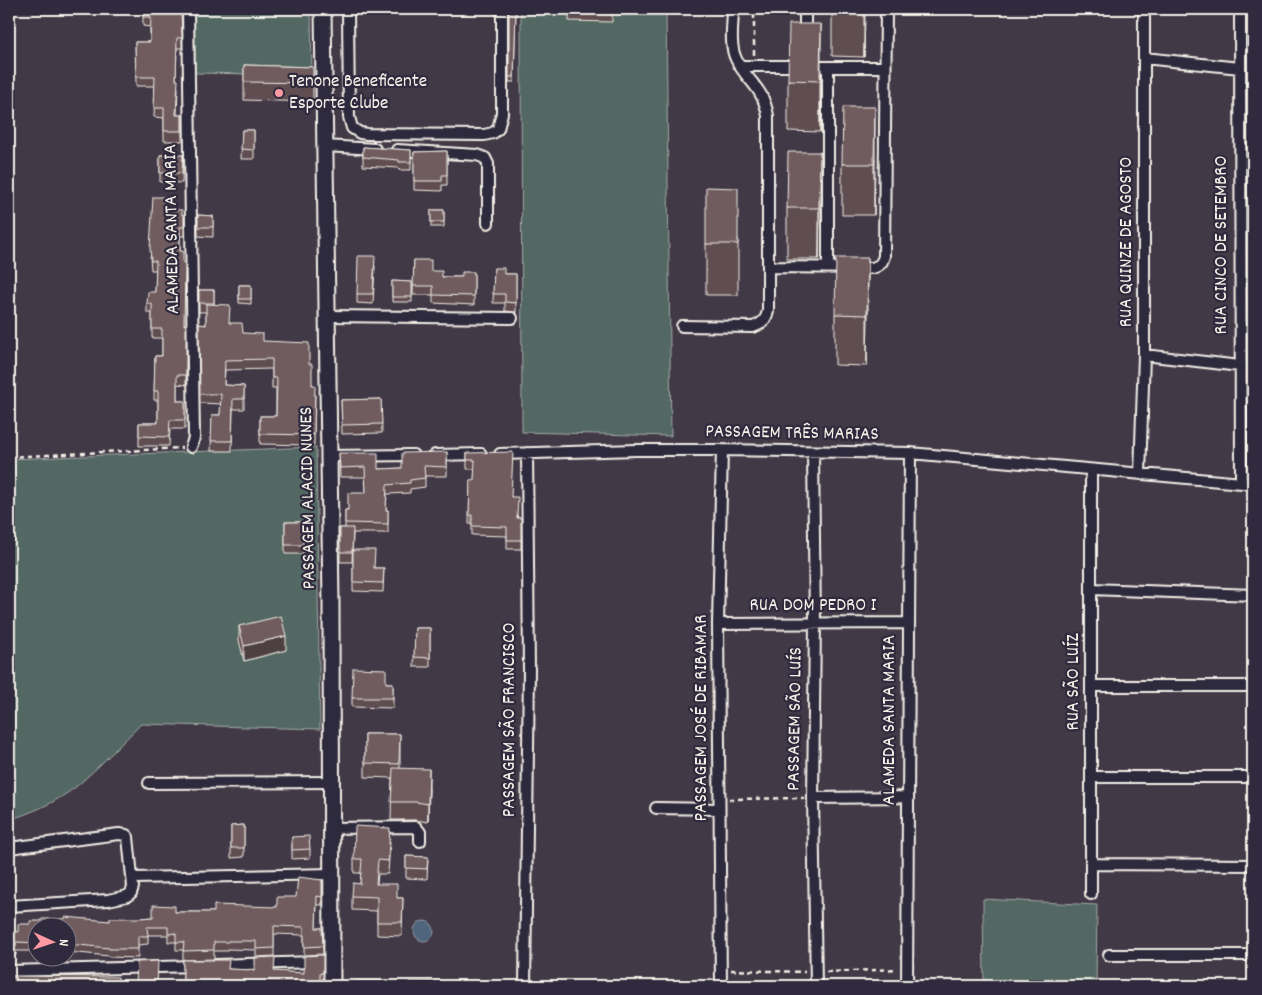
<svg xmlns="http://www.w3.org/2000/svg" width="1262" height="995" font-family="Dekko,sans-serif">
	<style>
		.green { fill: #536863; stroke: #a4aca6 }
		.water { fill: #50657b; stroke: #929da7 }
		.lines { fill: none; stroke-linecap: round; stroke-linejoin: round }
		.street-casing { stroke: #f4f1e8; stroke-width: 14 }
		.secondary-casing { stroke: #f4f1e8; stroke-width: 19 }
		.path { stroke: #f4f1e8; stroke-width: 2.5; stroke-dasharray: 5 4; stroke-linecap: butt }
		.street { stroke: #2f2a3d; stroke-width: 10 }
		.secondary { stroke: #2f2a3d; stroke-width: 15 }
		.wall { fill: #604e51; stroke: #f4f1e8 }
		.shaded-wall { fill: #4e4042; stroke: #f4f1e8 }
		.building { fill: #705b5e; stroke: #f4f1e8 }
		.poi-dot { fill: #ff9aa2; stroke: #2f2a3d; stroke-width: 2 }
		.labels { text-anchor: middle; dominant-baseline: central; stroke-width: 4.5; stroke-linejoin: round; paint-order: stroke }
		.poi-label { font-size: 19px; fill: #f4f1e8; stroke: #2f2a3d; text-anchor: start }
		.street-label { font-size: 19px; fill: #f4f1e8; stroke: #2f2a3d }
	</style>
	<rect width="100%" height="100%" fill="#423947"/>
	<filter id="ink" filterUnits="userSpaceOnUse"><feTurbulence type="fractalNoise" baseFrequency=".02" numOctaves="2"/><feDisplacementMap in="SourceGraphic" scale="10" xChannelSelector="R" yChannelSelector="G"/><feConvolveMatrix kernelMatrix="1 2 1 2 8 2 1 2 1" color-interpolation-filters="sRGB"/></filter>
	<g filter="url(#ink)">
		<path class="green" d="M194 9H311L312 75 195 73Z
			M521 9H666L671 436 522 432Z
			M316 447 320 729 141 724C120 745 99 767 77 786 57 802 33 812 9 820V459Z
			M983 899 1097 905 1096 986H984Z"/>
		<path class="water" d="M414 931a10 10 0 1 1 20 0a10 10 0 1 1-20 0Z"/>
		<g class="lines">
			<g class="street-casing">
				<path id="street" d="M188 9 194 438 191 447
					M348 9 349 117 352 128 360 133 367 134 484 135 493 133 498 129 502 113V9
					M1240 9 1241 482
					M805 38V9
					M1144 58 1240 68
					M741 66H802
					M821 67H885
					M828 67V267
					M325 146 375 149
					M397 150 477 155 485 158 488 164V223
					M769 267 872 268C879 266 882 264 884 256L886 9
					M328 316 512 318
					M682 326 753 327C762 324 766 320 768 311V116C763 86 747 82 736 59 729 45 733 24 733 9
					M1144 355 1240 366
					M813 452 815 623 813 798 816 986
					M500 454 636 450H722L910 453 1253 484
					M435 455 481 454
					M329 456 413 455
					M1140 474 1144 355V9
					M1091 589 1253 595
					M718 624 908 623
					M1091 686H1253
					M1091 777H1253
					M149 783 331 782
					M813 798 908 797
					M656 808 719 809
					M331 828 416 827 420 832V841
					M9 848 119 834 126 835 128 837 133 887 131 893 127 896 108 900 9 906
					M1091 864 1253 865
					M133 878 332 874
					M1091 894V470
					M1109 955H1253
					M216 965 316 962
					M9 971 196 966
					M525 986 529 669 527 453
					M721 986 718 624 722 450
					M907 986 910 453"/>
			</g>
			<g class="secondary-casing">
				<path id="secondary" d="M323 9 331 605 332 986"/>
			</g>
			<path class="path" d="M754 55V9
				M9 457 182 448
				M729 799 804 798
				M731 970 805 972
				M826 972 898 969"/>
			<use href="#street" class="street"/>
			<use href="#secondary" class="secondary"/>
		</g>
		<path class="wall" d="M143 9H181L182 48H177L176 80 178 89 177 115H182V141H164V118L154 117 155 86H136L135 42H150V27L143 26Z
			M509 9H516L514 82H509Z
			M569 9H612V22L569 21Z
			M832 9H865L864 57 832 56Z
			M244 65 313 67V102L244 100Z
			M821 75 820 132 788 131V80Z
			M242 130H254V159H241Z
			M363 147 411 150V170H399V168L363 166Z
			M447 151V185H442V191L414 190V152Z
			M160 155H183L182 183 160 182Z
			M875 158 874 215H842V164Z
			M820 203 819 259H787V208Z
			M164 210 184 215V236H180V251L184 325H186V385L177 384V401H185V429H170L169 446H139V423H158V400H154L155 356H162V338H152V313H147V304L155 292 156 270H151L150 257Z
			M431 210H444V227H431Z
			M198 215 213 216V237L198 236Z
			M738 238V295H706V244Z
			M414 260 431 271 442 277H462L474 272V305L433 303V295H413Z
			M375 266 373 304 357 303V294Z
			M494 268 504 274H516V312L505 311V303H493Z
			M392 281 412 282V302H392Z
			M239 285H251V304L239 303Z
			M199 290H214V304L230 323 243 333 263 341 309 364 312 385 315 395 314 445 260 444V416H276V388H272V369L225 370 224 385 244 386V409H233L232 451H211L212 415H220L221 404 200 403 199 324 206 325V312H199Z
			M868 309 867 366 835 365V314Z
			M381 399 382 433 342 434 341 400Z
			M447 452V476H425V487L410 489V493L387 494 386 510H388V533H353L352 562H340V528H345V510H348L366 493 365 477H340L339 453 378 469 402 468Z
			M467 453 512 497 518 518H521V549H507V536L472 535V524H469L470 480H474L475 469H467Z
			M285 522H303V554H285Z
			M353 550 375 568H384L383 592 353 591Z
			M239 626 286 650 244 661 239 640Z
			M415 628H430V667H414Z
			M386 683H393V708L352 707V698Z
			M365 734H400V768L429 788 428 822 416 820H391L392 778 365 777Z
			M244 825V857L231 858V826Z
			M292 837 310 849V858L292 859Z
			M390 842 388 874H378L377 884 397 898H403L402 936 377 935V911L352 910V896L360 884 361 873H354V859Z
			M406 856 428 857 427 879 406 878Z
			M322 880V905H317L316 928H322L323 954 304 955V935L274 934V956L256 957V950L228 949V951H214V959L183 960V950H176V942H168V935H148V944L138 945V958L109 957V956L68 952V928H38V951H16V955L9 954V932H18L30 924 110 921 153 917 175 912H214L277 907 296 897Z
			M323 955V986H183V960L228 969 304 973Z"/>
		<path class="shaded-wall" d="M864 9H865L864 57Z
			M821 24V75L820 132V81Z
			M875 107V158L874 215V164Z
			M820 152V203L819 259V208Z
			M868 258V309L867 366V315Z
			M286 636V650L244 661V646Z
			M429 769V788L428 822V804Z"/>
		<path class="building" d="M143 9H181L182 38H177L176 80H178L176 115H182V131H164V108H154L155 77H136L135 42H150L151 17H143Z
			M509 9H516L514 77H509Z
			M789 24H821L820 81 788 80Z
			M244 65 313 67V83L244 82Z
			M843 107H875L874 164H842Z
			M242 130H254V150L241 149Z
			M363 147 411 150V162H399V160L363 157Z
			M447 151V175H442V181H414V152Z
			M788 152H820L819 208H787Z
			M160 155H183L182 173H160Z
			M706 187 738 188V244H706Z
			M153 197H164V210H182V215H184V227H180V251H183V263H185L184 325H186V375H177V401H185V420H170L169 437 139 436V423H158V391H154L155 356H162V329H152V304H147L148 292H155L156 261H151L150 248Z
			M431 210H444V222H431Z
			M198 215 213 216V227H198Z
			M358 256H375L373 294H357Z
			M836 258H868L867 315 835 314Z
			M414 260H431V271H442V277H462V272H474V296L433 295V286H413Z
			M494 268H504V274H516V303L505 302V294H493Z
			M392 281 412 282V297H392Z
			M239 285H251V299H239Z
			M199 290H214V303H199Z
			M206 304 230 305 229 323H242L243 333 263 334V341L309 343V364H312V385H315L314 435 260 434V416H276L277 378H272V359L225 360 224 385 244 386V399H233L232 441H211L212 415H220L221 394H200L199 324 206 325Z
			M381 399 382 424 342 425 341 400Z
			M447 452V467L424 466 425 478 410 480V483L387 485 386 510H388V524L345 523V510H348V493H366L365 467 340 468 339 453H378V469L402 468V453Z
			M513 452 511 497H518L517 518H521V540H507V527L472 526V515H469L470 480H474L475 460H467V453Z
			M285 522H303V545H285Z
			M340 528H353L352 552H340Z
			M353 550H375L374 568H384L383 583 353 582Z
			M281 616 286 636 244 646 239 626Z
			M415 628H430V658L414 657Z
			M353 668 386 669V683H393V698H352Z
			M365 734H400L399 764 365 763Z
			M393 768 429 769 428 804 416 802H391Z
			M244 825V848H231V826Z
			M355 826 390 828 388 861 378 860 376 884H397V898H403L402 922H377V897L352 896 353 883 360 884 362 859H354Z
			M309 836 310 849 292 850V837Z
			M406 856 428 857 427 869 406 868Z
			M298 877 322 880V897L317 896 316 928H322L323 946 304 947V927L274 926V948L256 949V941H228V942H214V950L183 951 184 942H176V933L168 934V927H147L148 936H138V949H109V948L68 944V928H38V943L16 942V946H9V932H18V924H30V921H42V919H65V917L110 921V918H139L153 917V905L175 906V912H214V905L277 907V897H296Z
			M323 955V973H320V986H214V985L183 984V960H229L228 969 255 970V958L275 957 274 971 304 973V956Z
			M158 961 157 986H136L137 962Z
			M9 976 118 977V986H9Z
			M357 981H382V986H342V983L357 984Z
			M500 981V986H409V982Z"/>
	</g>
	<circle class="poi-dot" cx="279" cy="93" r="5"/>
	<g class="labels">
		<g class="poi-label">
			<text x="289" y="82">Tenone Beneficente<tspan x="289" dy="22">Esporte Clube</tspan></text>
		</g>
		<g class="street-label">
			<text transform="translate(173 229) rotate(-91)">ALAMEDA SANTA MARIA</text>
			<text transform="translate(1127 242) rotate(-90)">RUA QUINZE DE AGOSTO</text>
			<text transform="translate(1222 245) rotate(-90)">RUA CINCO DE SETEMBRO</text>
			<text transform="translate(792 434) rotate(1)">PASSAGEM TRÊS MARIAS</text>
			<text transform="translate(309 498) rotate(-91)">PASSAGEM ALACID NUNES</text>
			<text x="813" y="606">RUA DOM PEDRO I</text>
			<text transform="translate(1074 682) rotate(-90)">RUA SÃO LUÍZ</text>
			<text transform="translate(702 718) rotate(-90)">PASSAGEM JOSÉ DE RIBAMAR</text>
			<text transform="translate(796 719) rotate(-89)">PASSAGEM SÃO LUÍS</text>
			<text transform="translate(510 720) rotate(-90)">PASSAGEM SÃO FRANCISCO</text>
			<text transform="translate(890 720) rotate(-90)">ALAMEDA SANTA MARIA</text>
		</g>
	</g>
	<rect width="1262" height="995" fill="none" stroke="#2f2a3d" stroke-width="30"/>
	<rect x="15" y="15" width="1232" height="965" fill="none" stroke="#f4f1e8" stroke-width="2" filter="url(#ink)"/>
	<g transform="translate(52 942) rotate(93)"><circle r="24" fill="#2f2a3d" stroke="#7e7a81"/>
	<path d="M0-4L9 19L0 12L-9 19Z" fill="#ff9aa2"/>
	<text y="-8" font-size="14" font-weight="bold" text-anchor="middle" fill="#f4f1e8">N</text>
	</g>
</svg>
